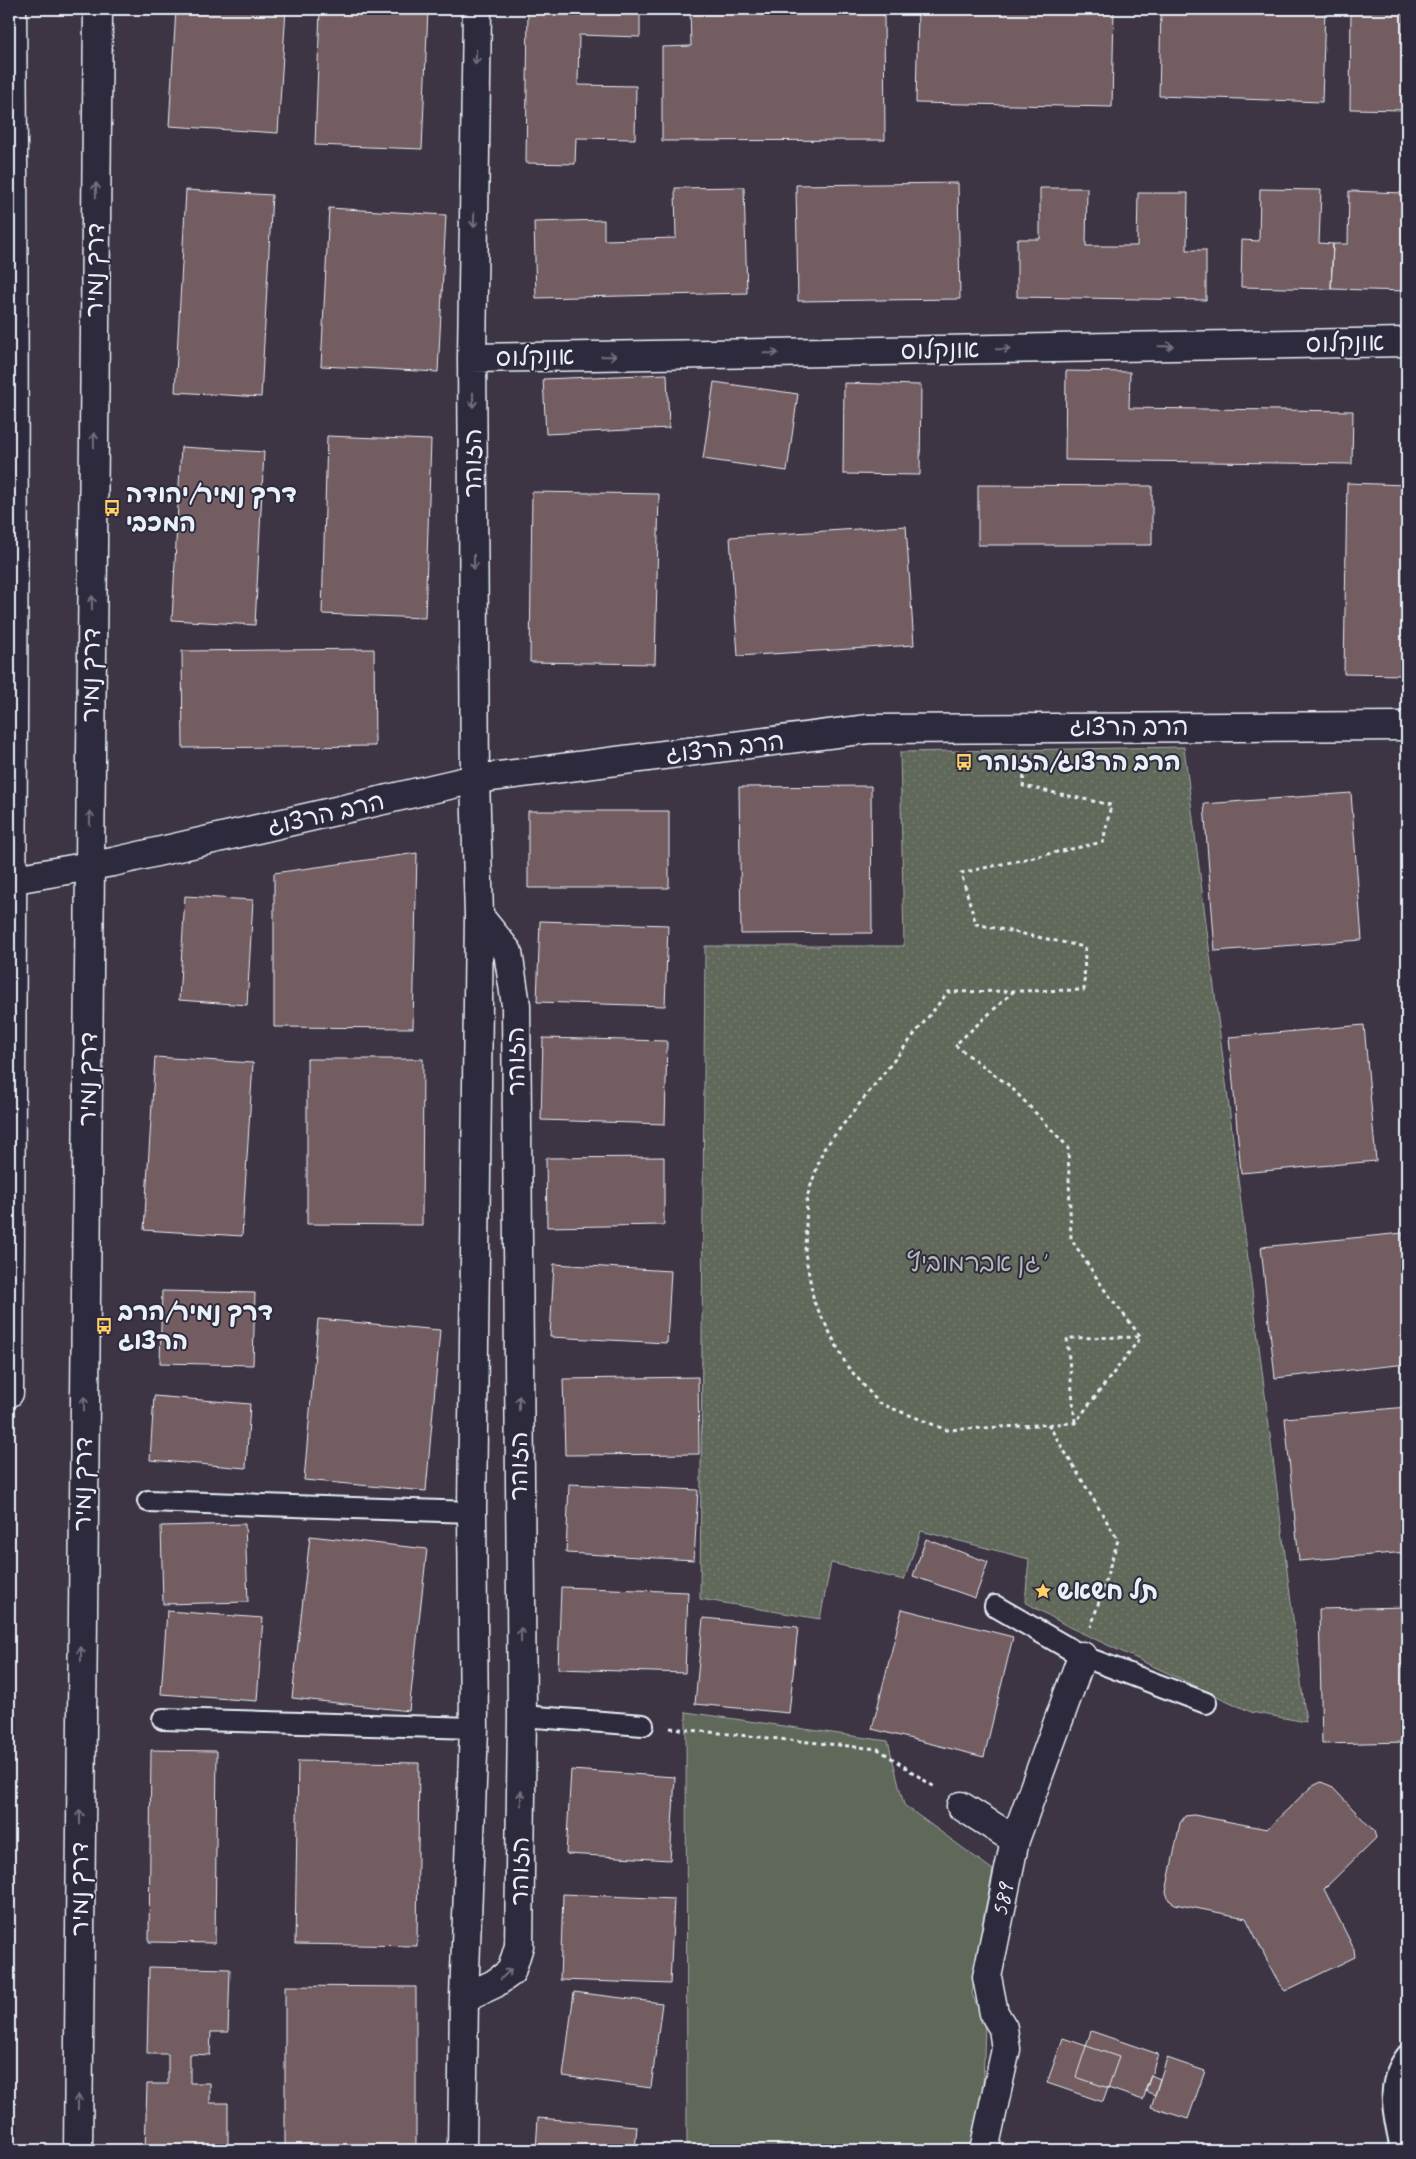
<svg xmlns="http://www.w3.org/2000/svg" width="1416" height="2159" font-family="Caveat,'Playpen Sans Hebrew',sans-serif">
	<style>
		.grass { fill: #61675a; stroke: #a4aca9 }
		.park { fill: url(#park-dots); stroke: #a4aca9 }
		.building { fill: #735d61; stroke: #e8f1f8 }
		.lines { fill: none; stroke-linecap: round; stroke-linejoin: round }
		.lane-casing { stroke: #e8f1f8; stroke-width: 24 }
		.street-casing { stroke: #e8f1f8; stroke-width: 31 }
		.secondary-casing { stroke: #e8f1f8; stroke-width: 31 }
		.path { stroke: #e8f1f8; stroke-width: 3; stroke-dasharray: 4 4; stroke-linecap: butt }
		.lane { stroke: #2f2a3d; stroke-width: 20 }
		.street { stroke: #2f2a3d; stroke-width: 28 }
		.secondary { stroke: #2f2a3d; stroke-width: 28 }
		.oneway { stroke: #70707e }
		.labels { text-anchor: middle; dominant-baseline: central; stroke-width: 4; stroke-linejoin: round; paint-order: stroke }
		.street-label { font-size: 25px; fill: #e8f1f8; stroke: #2f2a3d }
		.poi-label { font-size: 25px; font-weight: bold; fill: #e8f1f8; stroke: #2f2a3d; text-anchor: start }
		.park-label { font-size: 25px; fill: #b2bab9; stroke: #2f2a3d }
	</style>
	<defs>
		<pattern id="park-dots" width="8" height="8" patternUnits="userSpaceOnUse" patternTransform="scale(1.25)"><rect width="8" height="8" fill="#61675a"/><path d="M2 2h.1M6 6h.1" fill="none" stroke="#787d72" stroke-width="1.8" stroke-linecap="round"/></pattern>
	</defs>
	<rect width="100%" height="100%" fill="#3d3444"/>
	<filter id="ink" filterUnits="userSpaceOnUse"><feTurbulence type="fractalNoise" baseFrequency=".02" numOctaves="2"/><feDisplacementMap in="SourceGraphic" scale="10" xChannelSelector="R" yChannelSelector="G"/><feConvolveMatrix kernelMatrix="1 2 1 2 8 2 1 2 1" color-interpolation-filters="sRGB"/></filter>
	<g filter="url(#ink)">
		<path class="grass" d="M686 1712 888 1741 904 1805 993 1870 982 1924 972 1994 985 2024 983 2087 976 2141 973 2150H687Z"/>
		<path class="park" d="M1184 747 1306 1722 1251 1712 1069 1627 1025 1602 1029 1559 921 1531 904 1580 831 1563 820 1619 700 1599 705 946H904L900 752Z"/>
		<path class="building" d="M176 9H286L278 133 169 126Z
			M320 9H428L422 149 315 145Z
			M528 9H640V37L579 35 578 85 636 86 635 139 576 138 575 164 526 163Z
			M690 9H884L885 140 662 141V47L691 46Z
			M918 9H1114L1112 107 916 103Z
			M1161 9H1325L1322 102 1159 96Z
			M1351 9H1407V110L1350 109Z
			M958 183 960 299 798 301 796 185Z
			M744 187 747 293 536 298 534 222 604 220V240L676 238 675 188Z
			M1040 188H1087L1086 246H1137L1138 193H1188L1187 250H1206V300L1017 297V239H1040Z
			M1260 189 1321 190 1319 243 1333 244 1331 289 1241 287 1242 240 1259 241Z
			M186 190 272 195 261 397 175 392Z
			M1349 191 1404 193 1403 236H1407V291L1331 289 1333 244H1348Z
			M329 208 446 215 438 372 321 366Z
			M1066 371 1130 372 1129 408 1353 411 1352 464 1065 460Z
			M667 374 669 428 546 434 543 379Z
			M714 382 798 394 787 471 703 459Z
			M844 383 921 385 920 475 843 474Z
			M327 436 431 440 425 618 322 614Z
			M181 447 264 452 255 625 172 620Z
			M1347 483 1407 485V675L1344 674Z
			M978 485 1152 486V545H978Z
			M532 492 659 494 655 664 530 662Z
			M906 526 914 645 738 656 730 537Z
			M374 649 375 746 183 748 182 651Z
			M871 786 872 933 741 934 739 787Z
			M1351 793 1362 940 1215 951 1204 804Z
			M528 811H669V888H528Z
			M417 853 413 1028 274 1027V873Z
			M185 896 253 900 247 1005 179 1000Z
			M540 921 668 925 665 1006 537 1002Z
			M1364 1025 1376 1161 1241 1173 1229 1037Z
			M543 1038 667 1041 665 1124 541 1120Z
			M155 1057 253 1063 242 1236 144 1230Z
			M307 1059H423L422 1225 307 1224Z
			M664 1157V1225L547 1227 546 1158Z
			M1403 1233 1407 1272V1364L1275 1378 1261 1247Z
			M554 1264 671 1271 667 1343 550 1337Z
			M162 1291 255 1293 253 1365 160 1363Z
			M318 1319 440 1330 426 1491 304 1480Z
			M698 1377 699 1454 565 1455 563 1379Z
			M154 1396 250 1404 246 1468 150 1460Z
			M1407 1407V1552L1299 1561 1285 1418Z
			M569 1484 698 1490 694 1560 566 1553Z
			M245 1524 248 1602 163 1604 161 1526Z
			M310 1536 427 1549 409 1711 292 1698Z
			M926 1539 988 1562 975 1598 913 1576Z
			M561 1587 688 1592 685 1673 558 1669Z
			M1407 1607V1742L1322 1744 1319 1609Z
			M902 1609 1013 1637 984 1757 872 1729Z
			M167 1611 263 1618 257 1701 161 1694Z
			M703 1618 798 1627 789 1713 695 1704Z
			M151 1750 217 1751 215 1943 149 1942Z
			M298 1761 419 1763 417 1946 295 1944Z
			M571 1770 675 1777 670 1860 566 1854Z
			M1321 1782 1331 1786 1374 1831 1376 1838 1324 1889 1354 1949 1355 1957 1285 1991 1279 1984 1246 1918 1175 1904 1169 1900 1166 1892 1180 1823 1185 1816 1194 1815 1267 1829 1311 1787Z
			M563 1894 674 1899 670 1984 560 1980Z
			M149 1967 230 1969 228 2032H211L210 2055 190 2054V2083H210V2103H228V2150H145L147 2084H168V2054H147Z
			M285 1986 416 1987V2150H285Z
			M574 1992 662 2003 651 2088 563 2076Z
			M1091 2031 1158 2054 1143 2100 1076 2077Z
			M1063 2038 1119 2057 1103 2102 1047 2083Z
			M1167 2058 1205 2071 1188 2119 1151 2107Z
			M1151 2075 1160 2079 1155 2095 1145 2091Z
			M538 2118 637 2126 635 2150H536Z"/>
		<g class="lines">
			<g class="lane-casing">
				<path id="lane" d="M148 1501 472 1512
					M995 1606 1082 1656 1206 1703
					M522 1716 643 1725
					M163 1719 474 1728
					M1401 2150C1395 2114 1383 2086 1407 2055"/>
			</g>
			<g class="street-casing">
				<path id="street" d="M472 358 1407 342
					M961 1806 1015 1840
					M464 1998 494 1984 511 1972 519 1946 522 1716 516 1005 508 952 479 916
					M462 2150 464 1998 474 1728 472 1512 479 916 475 779 472 358 477 9
					M984 2150 1006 2049 1003 2028 994 2013 987 1977 1015 1840 1082 1656"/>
			</g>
			<g class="secondary-casing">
				<path id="secondary" d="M9 880 113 862 475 779 868 729 1407 726
					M9 1393C12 932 16 470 12 9
					M78 2150 98 9"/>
			</g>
			<path class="path" d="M1014 991 955 1045 1011 1087 1068 1147 1071 1239 1104 1289 1141 1337 1075 1423 947 1430 879 1403 847 1366 814 1302 805 1253 807 1197 823 1150 948 992 1084 990 1085 947 976 924 961 873 1103 842 1111 805 1023 786 1025 760
				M1075 1422 1067 1338 1141 1337
				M1048 1424 1118 1540 1091 1627
				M670 1728 878 1749 936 1788"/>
			<use href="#lane" class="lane"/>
			<use href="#street" class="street"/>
			<use href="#secondary" class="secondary"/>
		</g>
		<defs><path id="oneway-shaft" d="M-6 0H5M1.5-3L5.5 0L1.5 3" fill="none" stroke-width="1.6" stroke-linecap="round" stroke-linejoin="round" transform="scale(1.25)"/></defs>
		<g class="oneway">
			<use href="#oneway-shaft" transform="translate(476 57) rotate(91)"/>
			<use href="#oneway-shaft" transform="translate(96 190) rotate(-89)"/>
			<use href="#oneway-shaft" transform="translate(474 220) rotate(91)"/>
			<use href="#oneway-shaft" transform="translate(1166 346) rotate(-1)"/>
			<use href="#oneway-shaft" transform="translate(1003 349) rotate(-1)"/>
			<use href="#oneway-shaft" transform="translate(771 353) rotate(-1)"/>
			<use href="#oneway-shaft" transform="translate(609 356) rotate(-1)"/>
			<use href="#oneway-shaft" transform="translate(473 400) rotate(90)"/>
			<use href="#oneway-shaft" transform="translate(94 440) rotate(-89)"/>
			<use href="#oneway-shaft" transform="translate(474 562) rotate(90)"/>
			<use href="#oneway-shaft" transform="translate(92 603) rotate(-89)"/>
			<use href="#oneway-shaft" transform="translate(90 818) rotate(-89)"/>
			<use href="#oneway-shaft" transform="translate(519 1403) rotate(-90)"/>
			<use href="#oneway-shaft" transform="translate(84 1404) rotate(-89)"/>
			<use href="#oneway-shaft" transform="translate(521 1635) rotate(-91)"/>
			<use href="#oneway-shaft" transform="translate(81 1654) rotate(-90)"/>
			<use href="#oneway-shaft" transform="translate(521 1798) rotate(-89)"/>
			<use href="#oneway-shaft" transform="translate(80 1817) rotate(-90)"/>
			<use href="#oneway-shaft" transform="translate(506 1974) rotate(-44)"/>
			<use href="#oneway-shaft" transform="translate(78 2102) rotate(-90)"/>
		</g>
	</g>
	<defs>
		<g id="bus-bare" transform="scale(1.35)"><path d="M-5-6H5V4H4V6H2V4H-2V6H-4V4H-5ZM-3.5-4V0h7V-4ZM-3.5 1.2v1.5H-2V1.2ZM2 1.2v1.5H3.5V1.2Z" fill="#ffd166" stroke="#2f2a3d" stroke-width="2.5" paint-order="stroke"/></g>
		<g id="sight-bare" transform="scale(1.35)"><path d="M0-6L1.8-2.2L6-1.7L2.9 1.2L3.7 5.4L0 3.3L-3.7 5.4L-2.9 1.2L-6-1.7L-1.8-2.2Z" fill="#ffd166" stroke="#2f2a3d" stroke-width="2.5" paint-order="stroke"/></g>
	</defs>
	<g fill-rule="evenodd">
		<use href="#bus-bare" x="112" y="508"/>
		<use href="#bus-bare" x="964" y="762"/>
		<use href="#bus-bare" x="104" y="1326"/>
		<use href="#sight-bare" x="1043" y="1591"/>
	</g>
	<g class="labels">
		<g class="street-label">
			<text transform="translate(95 270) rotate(-89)">דרך נמיר</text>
			<text transform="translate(1345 343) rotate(-1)">אונקלוס</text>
			<text transform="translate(940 350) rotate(-1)">אונקלוס</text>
			<text transform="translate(535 357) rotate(-1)">אונקלוס</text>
			<text transform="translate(473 463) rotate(-90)">הזוהר</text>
			<text transform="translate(91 675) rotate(-89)">דרך נמיר</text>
			<text x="1129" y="727">הרב הרצוג</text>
			<text transform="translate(725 748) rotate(-7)">הרב הרצוג</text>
			<text transform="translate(326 814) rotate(-13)">הרב הרצוג</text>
			<text transform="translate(516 1061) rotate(-91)">הזוהר</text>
			<text transform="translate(88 1079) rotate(-89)">דרך נמיר</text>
			<text transform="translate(519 1466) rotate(-90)">הזוהר</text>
			<text transform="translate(83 1484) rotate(-89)">דרך נמיר</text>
			<text transform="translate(520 1871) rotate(-89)">הזוהר</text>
			<text transform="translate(80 1889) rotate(-90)">דרך נמיר</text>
			<text transform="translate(1002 1900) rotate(-78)">589</text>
		</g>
		<g class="poi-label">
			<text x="126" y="494">דרך נמיר/יהודה<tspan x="126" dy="29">המכבי</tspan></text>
			<text x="978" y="762">הרב הרצוג/הזוהר</text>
			<text x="118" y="1312">דרך נמיר/הרב<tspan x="118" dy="29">הרצוג</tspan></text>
			<text x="1057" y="1591">תל חשאש</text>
		</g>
		<g class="park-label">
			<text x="975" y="1263">גן אברמוביץ'</text>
		</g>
	</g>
	<rect width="1416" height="2159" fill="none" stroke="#2f2a3d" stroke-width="30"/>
	<rect x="15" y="15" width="1386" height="2129" fill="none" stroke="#e8f1f8" stroke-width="2" filter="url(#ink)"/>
</svg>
